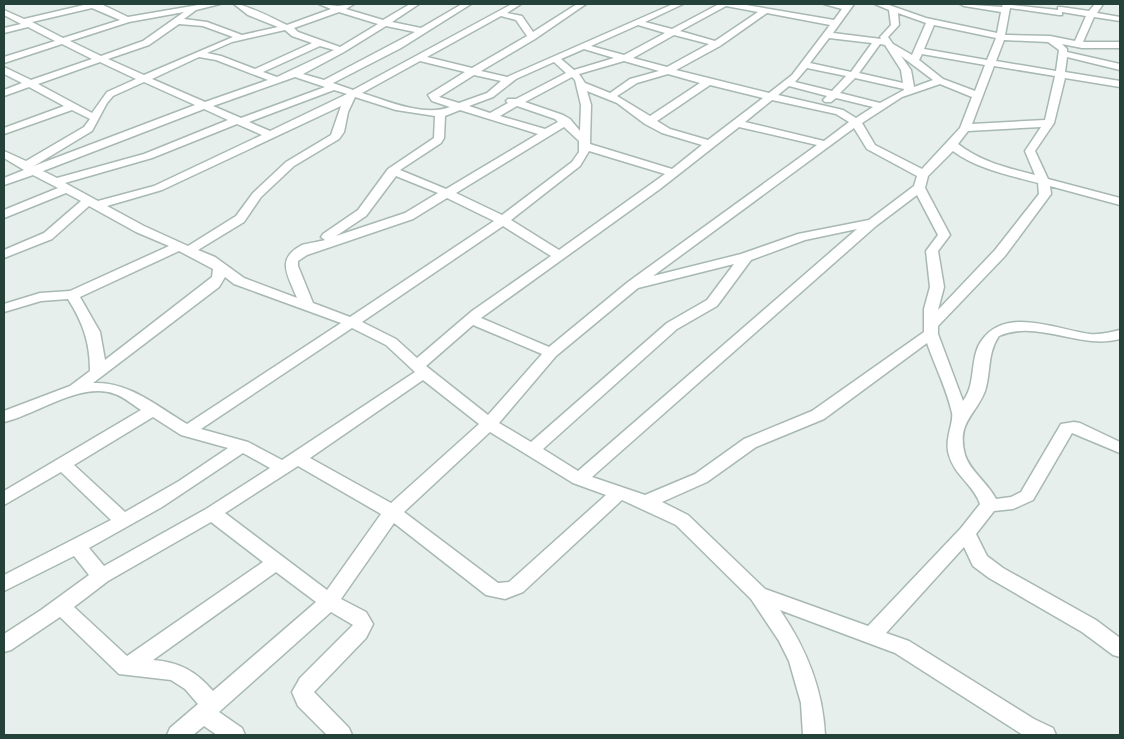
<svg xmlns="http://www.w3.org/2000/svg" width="1124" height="739" font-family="'Titillium Web',sans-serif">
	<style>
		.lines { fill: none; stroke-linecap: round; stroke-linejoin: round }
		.street-casing { stroke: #a8b8b2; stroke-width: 3 }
		.street { fill: #fff; fill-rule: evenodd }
	</style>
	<rect width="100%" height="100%" fill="#e6efeb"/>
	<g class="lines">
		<g class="street-casing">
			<path id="street" d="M88 4H101L128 17 204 4H220L196 10 184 19 207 22 242 35 278 27 248 15 234 4C246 4 274 19 287 25L331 9 319 4 338 6 354 4 346 9 383 20 410 4H419L392 22 421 28 462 4H471L401 48 333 83 353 90 512 4H521L507 13 522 16 533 32 577 4H586L535 39 481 71 507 77 673 4H683L645 22 672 29 719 4H740L834 20 842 9 824 4H854L833 33 881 39 880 37 891 25 889 10 875 4H886L926 18 997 33 1001 12 964 6 960 4 1002 7 1003 4 1058 10V7H1061L1089 11 1095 4H1103L1097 13 1120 17V21L1094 17 1083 42H1120V48H1082L1062 44 1067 49V52L1120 64V70L1067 57 1065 72 1120 81V87L1065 78 1054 123 1035 151 1048 179 1120 198V205L1050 186 1051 194 1005 256 938 326V334L963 401C977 383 969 357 982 340 1007 306 1057 330 1090 334 1101 335 1110 332 1120 330V339C1080 350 1037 319 999 336 987 353 991 373 985 391 976 415 956 422 965 455 970 471 988 483 996 499L1011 497 1021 492 1061 424 1074 422 1080 423 1120 442V453L1072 433 1033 500 1013 509 994 511 976 534 987 556 1003 568 1096 620 1120 638V657L1113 655 1082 632 989 578 973 566 964 547 886 633 909 641 1034 719 1053 728 1056 735H1023L895 653 780 610C806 648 823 689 825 735H803L801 703 789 661 779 641 751 599 676 525 622 500 523 592 505 599 486 595 394 523 341 599 366 612 373 624 366 638 314 692 349 728 352 735H327L298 706 292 692 300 678 353 625 331 612 219 712 242 728 245 735H217L204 726 193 735H167L170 728 198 704 185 689 171 680 119 674 60 617 11 650 4 652V634L41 610 89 575 74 556 4 591V575L111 520 61 472 4 505V491L141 410C133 405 124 397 115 394 81 381 36 415 4 422V411L70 386 90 371C90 342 83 323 68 299L41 301 4 312V304L40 293 70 291 169 246 136 232 89 206 52 239 4 258V250L44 233 81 201 66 193 4 218V210L58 188 33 175 4 185V178L24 170 4 158V151L26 161 84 127 90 119 72 110 4 134V128L64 106 29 87 4 96V90L22 83 4 74V67L31 80 92 59 62 44 4 63V57L55 41 28 27 4 33V28L21 24 4 15V10L24 19ZM726 6 758 12 715 41 680 31ZM92 8 120 20 63 38 32 22ZM1010 8 1059 15H1062V12L1086 16 1075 41 1050 36 1008 35H1005ZM184 12 143 41 101 56 70 41 129 22ZM339 12 378 24 340 47 298 32 294 28ZM767 13 830 25 792 75 769 93 676 70 720 46ZM898 13 926 23 912 55 893 44 888 37 899 25ZM501 16 516 20 527 36 472 68 427 57ZM179 24 203 26 233 37 144 75 108 59 149 45ZM638 25 665 33 624 55 591 46ZM934 25 996 38 987 60 924 49ZM386 26 415 32 324 80 303 74 344 52ZM285 30 292 36 312 43 255 69 221 56 207 53 232 42ZM674 35 709 44 667 67 633 58ZM829 38 872 43 851 72 810 63ZM1004 40 1048 42 1059 50 1056 71 996 61ZM880 44 885 45 901 70 903 83 859 73ZM320 46 334 50 277 77 263 72ZM584 49 614 58 574 70 561 59ZM922 54 985 65 975 91 943 79 919 60ZM901 56 933 80 914 87 911 70ZM199 57 216 60 268 80 205 102 152 79ZM420 61 465 72 428 95 432 101 450 107C423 117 388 101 362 93ZM624 61 659 71 630 79 610 93 585 83 579 74ZM100 62 136 79 107 92 92 113 38 84ZM554 62 566 73 516 99H508L506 101 508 103 490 113 469 106 493 97 516 79ZM994 66 1055 76 1045 120 972 124ZM807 68 846 76 832 91 795 82ZM668 74 700 83 650 116 617 96 637 83ZM474 75 501 81 487 93 459 103 439 97ZM295 77 325 87 241 118 213 106ZM572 77 575 80 581 105 580 131 570 119 563 115 525 102ZM855 78 904 89V90L880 103 840 93ZM144 82 195 105 34 166 92 131 107 103 113 96ZM940 84 972 97 960 128 922 169 875 145 862 123 902 97ZM710 85 763 98 708 140 670 129 657 121ZM789 86 827 96 823 100 825 102H831L836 98 873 107 856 118 843 110 778 95ZM334 90 347 94 270 131 249 122ZM587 91 617 103 645 124 662 133 702 145 672 169 590 144 591 105ZM355 97 396 110 435 116 434 138 388 169 358 210 323 234 321 237 325 240C318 242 308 243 302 245 275 259 288 275 297 298L244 278 215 257 198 250 244 222 261 197 294 166 339 139 344 132 348 112ZM772 100 836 114 849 122 824 141 745 122ZM341 106 331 135 286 162 253 193 236 216 188 246 144 226 107 206 162 190ZM517 106 555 119 558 122 545 129 500 116ZM204 109 228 120 144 154 57 178 43 171ZM460 110 538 134 446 189 400 170 441 143 444 138 445 116ZM237 124 262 135 154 186 98 201 65 183 152 158ZM564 127 579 141V152L572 162 502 215 456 193ZM739 127 817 145 628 282 549 347 481 318 660 189ZM1041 127 1025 151 1035 175C1008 168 981 162 958 144L968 131ZM854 128 867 149 917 176 914 186 869 220 798 234 741 254 653 276ZM589 151 665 174 559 250 511 220 580 166ZM953 151C977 169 1009 175 1038 183L1039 194 995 250 938 310 944 287 938 251 950 235 925 188 928 176ZM396 176 438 193 405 213 336 236 366 216ZM917 195 938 235 926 251 930 287 924 309V332L812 411 744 439 695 474 645 495 592 477 876 226ZM447 198 494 221 350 317 313 303 298 266V261L307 255 413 219ZM503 226 551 256 472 311 417 358 396 339 362 322ZM857 229 578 471 543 449 677 329 717 306 751 260 805 240ZM179 251 213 269 212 277 105 360 100 332 80 297ZM734 264 707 300 667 323 531 442 499 423 556 356 638 288ZM225 277 234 284 341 323 187 424C157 406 128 381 93 383L219 287ZM473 325 542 354 488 415 426 366ZM352 328 386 345 415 372 282 460 248 442 201 429ZM927 343C935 366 947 390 952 413 954 422 944 440 949 455 954 475 974 485 980 504L961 528 868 626 765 589 688 515 662 502 707 482 756 447 824 419ZM423 380 479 424 391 503 310 458ZM153 417 181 435 228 448 179 481 125 512 74 465ZM490 432 573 483 606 495 509 582 498 583 404 512ZM243 453 270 468 206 509 104 566 89 548 162 507ZM298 466 381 514 327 590 225 513ZM211 522 263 562 127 656 74 607 108 581ZM276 572 316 602 213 691C196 671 179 662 153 660Z"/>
		</g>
		<use href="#street" class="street"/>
	</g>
	<rect width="1124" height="739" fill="none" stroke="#24423a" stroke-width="10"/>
</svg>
